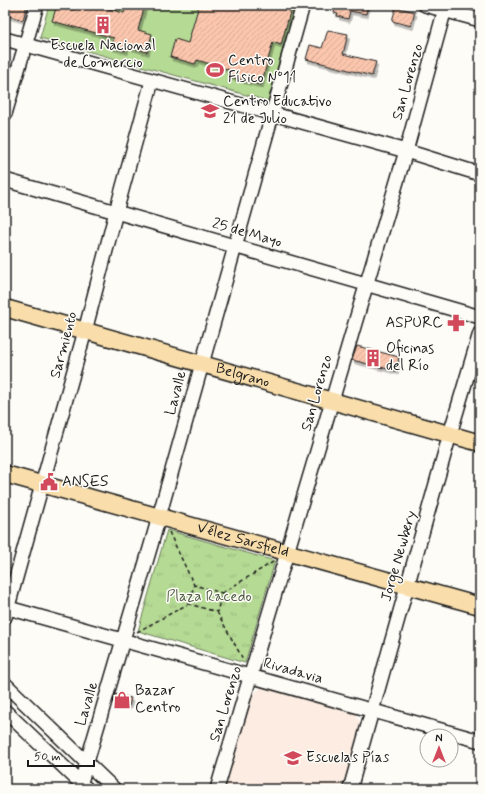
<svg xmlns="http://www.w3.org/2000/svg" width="485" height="794" font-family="Mynerve,sans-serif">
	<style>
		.built { fill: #fcece1 }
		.park { fill: url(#park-tufts); stroke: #687b58 }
		.garden { fill: #b5da94; stroke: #687b58 }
		.building { fill: url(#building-hatch); stroke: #1c1c1c; filter: url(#shadow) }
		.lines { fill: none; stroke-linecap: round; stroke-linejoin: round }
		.minor-casing { stroke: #1c1c1c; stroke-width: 16 }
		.major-casing { stroke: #1c1c1c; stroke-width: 19 }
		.path { stroke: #1c1c1c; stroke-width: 1.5; stroke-dasharray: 4 3; stroke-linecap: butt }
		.minor { stroke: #fdfcf7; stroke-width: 13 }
		.major { stroke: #f9deab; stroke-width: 16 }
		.labels { text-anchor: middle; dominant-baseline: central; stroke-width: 3; stroke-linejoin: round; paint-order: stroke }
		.poi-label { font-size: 15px; fill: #1c1c1c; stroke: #fdfcf7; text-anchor: start }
		.street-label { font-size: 15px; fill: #1c1c1c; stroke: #fdfcf7 }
		.park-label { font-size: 15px; fill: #525e46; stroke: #fdfcf7 }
	</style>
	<defs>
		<pattern id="park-tufts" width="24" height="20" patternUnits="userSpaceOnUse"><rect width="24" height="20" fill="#b5da94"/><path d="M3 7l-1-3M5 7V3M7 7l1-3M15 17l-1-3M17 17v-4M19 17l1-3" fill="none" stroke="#9bba7f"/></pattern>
		<pattern id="building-hatch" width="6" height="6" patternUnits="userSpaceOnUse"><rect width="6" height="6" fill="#fbc6ad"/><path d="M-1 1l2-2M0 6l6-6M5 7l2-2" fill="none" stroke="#d7aa94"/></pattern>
		<filter id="shadow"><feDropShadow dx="2" dy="3.5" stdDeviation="0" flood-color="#0004"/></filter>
	</defs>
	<rect width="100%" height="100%" fill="#fdfcf7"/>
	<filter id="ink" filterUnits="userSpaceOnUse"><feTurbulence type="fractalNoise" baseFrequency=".025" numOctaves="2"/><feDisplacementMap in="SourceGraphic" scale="8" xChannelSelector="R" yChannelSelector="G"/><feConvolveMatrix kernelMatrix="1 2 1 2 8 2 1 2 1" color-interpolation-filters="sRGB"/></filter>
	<g filter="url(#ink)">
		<path class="built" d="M262 687 355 713 361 726 343 789H225L253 694Z"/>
		<path class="park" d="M167 530 275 561 245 663 138 631Z"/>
		<path class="garden" d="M49 5H295L268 101 40 38Z"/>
		<path class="building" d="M5 5H27L23 20 5 15Z
			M57 5 74 10 76 5H94L124 13 126 5H145L138 30 152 34 147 52 127 46 126 51 111 47 114 38 52 21Z
			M199 5H292L281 45 273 42 261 85 228 76 230 70 197 60 195 64 170 57 175 39 188 43Z
			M336 5H368L366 14 350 11 348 19 337 16 338 14 334 13Z
			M396 7 415 12 411 26 392 21Z
			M328 30 348 34 343 54 376 62 372 76 306 59 310 45 322 48Z
			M357 346 399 357 396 371 352 360Z
			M115 694 131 698 129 706 113 702Z"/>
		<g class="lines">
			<g class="minor-casing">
				<path id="minor" d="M425 5 480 20
					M5 39 406 151 480 174
					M5 114 37 5
					M5 180 480 317
					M5 607 480 741
					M5 617 85 331 116 212 152 81
					M5 684 114 789
					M5 711 86 788
					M79 789 151 545 303 5
					M217 789 406 151 446 5
					M350 789 450 434 480 333"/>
			</g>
			<g class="major-casing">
				<g id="major">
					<path id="s1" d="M5 308 480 443"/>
					<path id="s2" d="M5 474 480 606"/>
				</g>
			</g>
			<path class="path" d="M169 532 194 585 189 604 217 612 222 593 194 585
				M222 593 273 562
				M217 612 244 661
				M137 632 188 604"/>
			<use href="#minor" class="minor"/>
			<use href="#major" class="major"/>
		</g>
	</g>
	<defs>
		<g id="building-bare" transform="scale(1.38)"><path d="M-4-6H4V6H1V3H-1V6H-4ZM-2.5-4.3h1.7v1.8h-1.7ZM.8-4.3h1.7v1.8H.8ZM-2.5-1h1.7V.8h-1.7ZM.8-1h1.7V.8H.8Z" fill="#d1495b" stroke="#fdfcf7" stroke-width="2.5" paint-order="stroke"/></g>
		<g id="stadium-bare" transform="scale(1.38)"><path d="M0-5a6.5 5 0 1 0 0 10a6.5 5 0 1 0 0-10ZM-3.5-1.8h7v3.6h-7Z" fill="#d1495b" stroke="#fdfcf7" stroke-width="2.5" paint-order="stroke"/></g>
		<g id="school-bare" transform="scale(1.38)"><path d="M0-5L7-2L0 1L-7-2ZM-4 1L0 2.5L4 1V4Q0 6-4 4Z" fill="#d1495b" stroke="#fdfcf7" stroke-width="2.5" paint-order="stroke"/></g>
		<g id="pharmacy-bare" transform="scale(1.38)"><path d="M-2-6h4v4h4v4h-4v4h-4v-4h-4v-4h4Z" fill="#d1495b" stroke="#fdfcf7" stroke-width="2.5" paint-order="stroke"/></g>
		<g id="civic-bare" transform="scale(1.38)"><path d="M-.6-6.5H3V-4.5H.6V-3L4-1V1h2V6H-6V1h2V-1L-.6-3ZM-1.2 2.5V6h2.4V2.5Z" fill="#d1495b" stroke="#fdfcf7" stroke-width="2.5" paint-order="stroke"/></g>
		<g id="shop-bare" transform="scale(1.38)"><path d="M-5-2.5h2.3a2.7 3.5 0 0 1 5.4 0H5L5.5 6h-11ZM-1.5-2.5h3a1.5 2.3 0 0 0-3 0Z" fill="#d1495b" stroke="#fdfcf7" stroke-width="2.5" paint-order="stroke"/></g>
	</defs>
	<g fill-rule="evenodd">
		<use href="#building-bare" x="103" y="25"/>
		<use href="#stadium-bare" x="215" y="70"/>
		<use href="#school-bare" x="210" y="111"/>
		<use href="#pharmacy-bare" x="456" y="323"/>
		<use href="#building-bare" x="373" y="358"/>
		<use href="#civic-bare" x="49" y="482"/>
		<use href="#shop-bare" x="122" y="700"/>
		<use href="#school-bare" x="293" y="758"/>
	</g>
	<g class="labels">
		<g class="poi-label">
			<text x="103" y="46" text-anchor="middle">Escuela Nacional<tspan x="103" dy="17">de Comercio</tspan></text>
			<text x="228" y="61">Centro<tspan x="228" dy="17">Físico Nº11</tspan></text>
			<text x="223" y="102">Centro Educativo<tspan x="223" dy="17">21 de Julio</tspan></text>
			<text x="443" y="323" text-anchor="end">ASPURC</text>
			<text x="386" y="349">Oficinas<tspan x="386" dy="17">del Río</tspan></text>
			<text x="62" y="482">ANSES</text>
			<text x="135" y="691">Bazar<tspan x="135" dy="17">Centro</tspan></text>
			<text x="306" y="758">Escuelas Pías</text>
		</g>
		<g class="street-label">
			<text transform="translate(408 82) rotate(-74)">San Lorenzo</text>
			<text transform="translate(247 233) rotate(16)">25 de Mayo</text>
			<text transform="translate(64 345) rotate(-75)">Sarmiento</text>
			<text stroke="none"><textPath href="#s1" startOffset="247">Belgrano</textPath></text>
			<text transform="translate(176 393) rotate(-75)">Lavalle</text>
			<text transform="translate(317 393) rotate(-74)">San Lorenzo</text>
			<text stroke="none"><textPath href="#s2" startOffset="247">Vélez Sarsfield</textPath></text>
			<text transform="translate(399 556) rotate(-74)">Jorge Newbery</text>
			<text transform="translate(293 671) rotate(16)">Rivadavia</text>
			<text transform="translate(87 704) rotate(-73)">Lavalle</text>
			<text transform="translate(226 704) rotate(-73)">San Lorenzo</text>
		</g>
		<g class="park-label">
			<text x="209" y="597">Plaza Racedo</text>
		</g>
	</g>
	<rect width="485" height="794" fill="none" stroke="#fdfcf7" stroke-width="20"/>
	<rect x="10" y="10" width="465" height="774" fill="none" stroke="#1c1c1c" stroke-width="1.5" filter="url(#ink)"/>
	<g transform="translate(439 748)"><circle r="19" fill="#fdfcf7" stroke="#a3a29f"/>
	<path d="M0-3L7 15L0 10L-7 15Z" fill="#d1495b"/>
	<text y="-6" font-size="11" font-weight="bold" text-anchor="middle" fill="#1c1c1c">N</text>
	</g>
	<path d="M28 760v6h66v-6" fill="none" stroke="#1c1c1c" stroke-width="2"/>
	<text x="34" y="760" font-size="12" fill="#1c1c1c" stroke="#fdfcf7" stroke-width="3" paint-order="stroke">50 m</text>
</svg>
